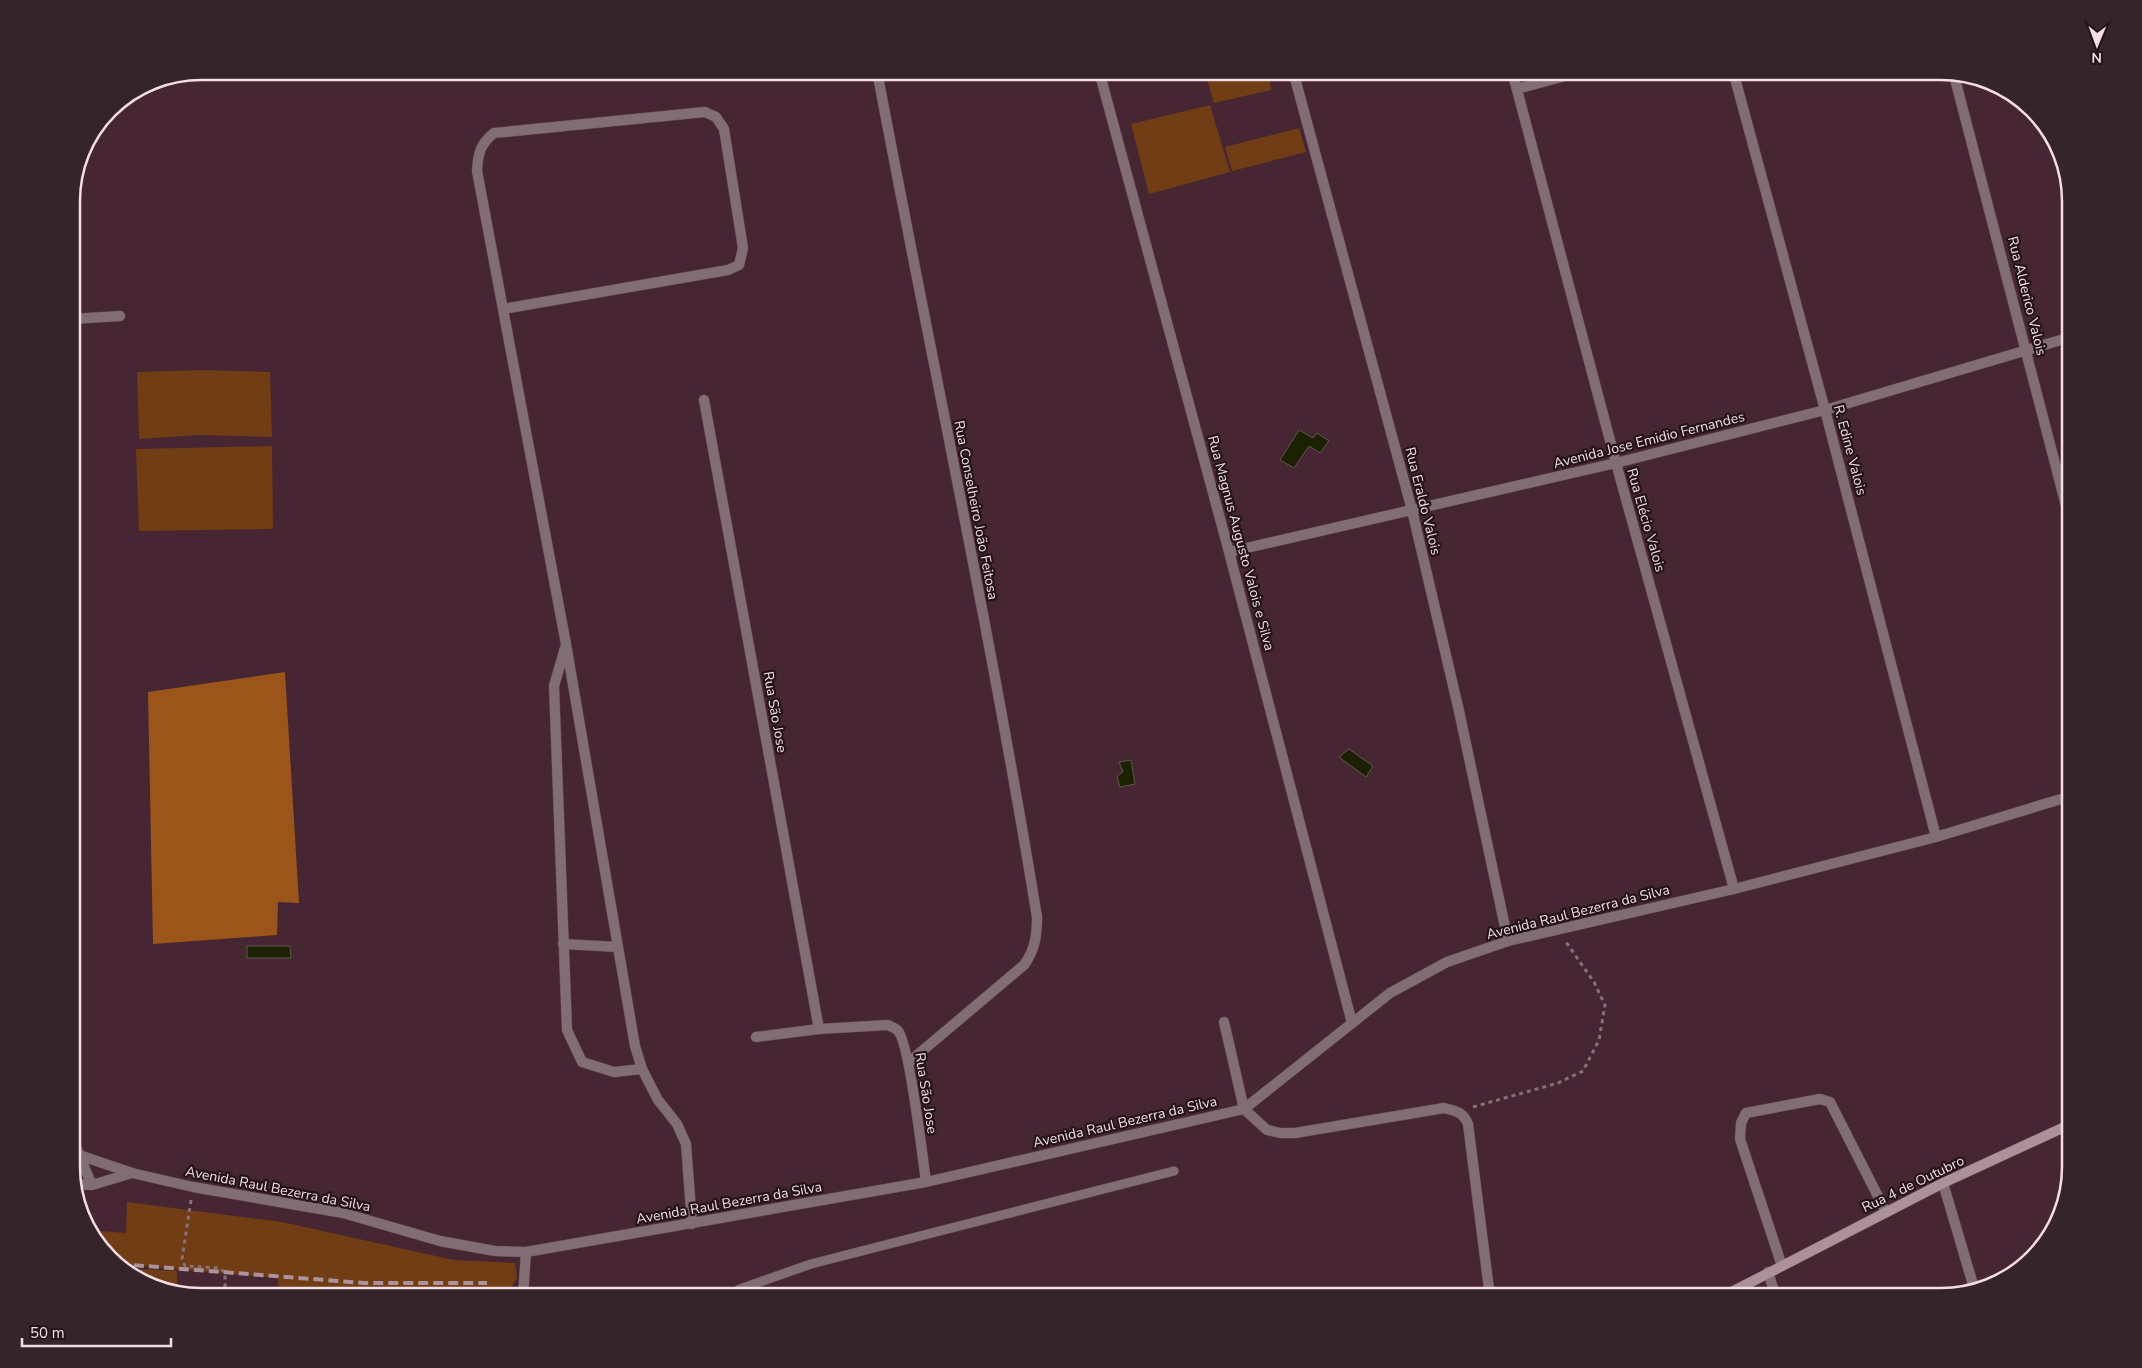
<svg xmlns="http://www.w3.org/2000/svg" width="2142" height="1368" font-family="'Nunito Sans',sans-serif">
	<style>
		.green { fill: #703d15 }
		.forest { fill: #9b5419 }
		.water { fill: #1d2104; stroke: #5e5948 }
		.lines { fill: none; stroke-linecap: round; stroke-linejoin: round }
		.service-casing { stroke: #63434f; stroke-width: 10 }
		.minor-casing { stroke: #63434f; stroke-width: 11 }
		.tertiary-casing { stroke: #63434f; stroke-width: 11 }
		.secondary-casing { stroke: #63434f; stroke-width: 11 }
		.path { stroke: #8b6e79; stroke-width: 3; stroke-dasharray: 4 4; stroke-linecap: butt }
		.service { stroke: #806e74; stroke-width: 9 }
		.minor { stroke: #806e74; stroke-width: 10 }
		.tertiary { stroke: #806e74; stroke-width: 10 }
		.secondary { stroke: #ac909a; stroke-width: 10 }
		.rail { stroke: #ad929c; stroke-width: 4; stroke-dasharray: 10 5; stroke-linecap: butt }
		.labels { text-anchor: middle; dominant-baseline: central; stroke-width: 4.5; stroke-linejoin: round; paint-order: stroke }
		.street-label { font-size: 14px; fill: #f4dde5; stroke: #24141a }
		.rim { fill: none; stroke: #f4dde5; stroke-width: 2.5 }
	</style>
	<rect width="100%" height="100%" fill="#472633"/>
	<path class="green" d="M1205 71H1286L1287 76 1270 81 1271 90 1214 103Z
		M1210 105 1230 172 1149 194 1131 124Z
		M1299 128 1306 152 1232 171 1225 147Z
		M203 370 270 372 272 437 199 435 139 439 137 372Z
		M272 446 273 529 139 531 136 449Z
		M127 1202 282 1222 454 1260 515 1263 517 1278 506 1297H451L279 1290 278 1278 119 1264 88 1230 126 1233Z
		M122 1268 177 1271V1289L129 1275Z"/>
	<path class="forest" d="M285 672 299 903 278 902 277 935 153 944 148 692Z"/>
	<path class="water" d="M1299 430 1313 438 1317 433 1329 441 1320 453 1309 446 1294 468 1280 460Z
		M1349 749 1373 766 1366 777 1339 757Z
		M1131 760 1135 784 1120 787 1117 776 1123 772 1119 762Z
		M247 946H290L291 958H247Z"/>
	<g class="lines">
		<g class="service-casing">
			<path id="service" d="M726 1297 740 1289 811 1264 1174 1171"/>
		</g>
		<g class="minor-casing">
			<path id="minor" d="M877 71C930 353 991 634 1037 917 1037 935 1035 950 1024 965L909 1062
				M1099 71 1229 552 1352 1023
				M1293 71 1412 510 1459 711 1508 941
				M1512 71 1616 463 1734 889
				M1954 75 2071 525
				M1517 89 1583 71
				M503 309 728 270 739 265 743 248 724 129 716 117 705 112 494 133C480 144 478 154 477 171L566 644 635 1046 642 1069 658 1100 677 1124 686 1144 692 1224
				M72 319 120 316
				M704 400 819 1029
				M1229 552 1616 463 1825 410 2071 337
				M565 648 554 686 567 1030 582 1062 614 1072 642 1069
				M563 944 618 947
				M1224 1022 1244 1109 1267 1130 1280 1133H1295L1444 1108C1456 1111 1463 1112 1468 1124L1490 1297
				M756 1037 819 1029 888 1025C891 1027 896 1028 898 1031 909 1042 923 1159 926 1182
				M72 1154 79 1155 132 1173
				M79 1155 92 1185
				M1943 1183 1974 1288
				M74 1184 92 1185 132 1173
				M1782 1266 1740 1139 1741 1123 1746 1113 1820 1099 1830 1102 1886 1212
				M1768 1272 1776 1297
				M523 1297 526 1252"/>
		</g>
		<g class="tertiary-casing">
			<path id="tertiary" d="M1733 71 1825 410 1936 837
				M72 1134 79 1155
				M132 1173 193 1187 343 1213 440 1241 495 1251 526 1252 926 1182 1244 1109 1390 993 1447 962 1508 941 1734 889 1936 837 2071 796"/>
		</g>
		<g class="secondary-casing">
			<path id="secondary" d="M1722 1297 1943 1183 2071 1124"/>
		</g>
		<path class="path" d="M1473 1107 1558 1083 1583 1071 1599 1040 1605 1005 1594 982 1566 942
			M191 1200 182 1259 185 1266 218 1268 225 1272V1297"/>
		<use href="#service" class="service"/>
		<use href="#minor" class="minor"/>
		<use href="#tertiary" class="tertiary"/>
		<use href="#secondary" class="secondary"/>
		<path class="rail" d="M119 1264 364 1283H487"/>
	</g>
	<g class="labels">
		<g class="street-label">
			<text transform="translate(2027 296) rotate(76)">Rua Alderico Valois</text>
			<text transform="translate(1649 440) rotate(-14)">Avenida Jose Emidio Fernandes</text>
			<text transform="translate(1850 450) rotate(75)">R. Edine Valois</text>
			<text transform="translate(1423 501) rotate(76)">Rua Eraldo Valois</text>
			<text transform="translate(976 510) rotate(79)">Rua Conselheiro João Feitosa</text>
			<text transform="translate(1646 520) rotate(74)">Rua Elécio Valois</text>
			<text transform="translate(1241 543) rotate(75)">Rua Magnus Augusto Valois e Silva</text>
			<text transform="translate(775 712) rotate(80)">Rua São Jose</text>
			<text transform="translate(1578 912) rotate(-14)">Avenida Raul Bezerra da Silva</text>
			<text transform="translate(926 1093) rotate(81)">Rua São Jose</text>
			<text transform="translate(1125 1122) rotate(-13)">Avenida Raul Bezerra da Silva</text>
			<text transform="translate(1913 1184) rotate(-26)">Rua 4 de Outubro</text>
			<text transform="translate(278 1189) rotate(11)">Avenida Raul Bezerra da Silva</text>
			<text transform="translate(729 1203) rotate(-10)">Avenida Raul Bezerra da Silva</text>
		</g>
	</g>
	<path d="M0 0H2142V1368H0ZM201 80H1941A121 121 0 0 1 2062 201V1167A121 121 0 0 1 1941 1288H201A121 121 0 0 1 80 1167V201A121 121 0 0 1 201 80Z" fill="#35242a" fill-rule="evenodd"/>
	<path class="rim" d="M201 80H1941A121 121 0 0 1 2062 201V1167A121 121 0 0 1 1941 1288H201A121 121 0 0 1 80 1167V201A121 121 0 0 1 201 80Z"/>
	<g transform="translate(2097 45) rotate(181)" stroke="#24141a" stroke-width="4" paint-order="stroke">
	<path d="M0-4L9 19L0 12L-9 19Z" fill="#f4dde5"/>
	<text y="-8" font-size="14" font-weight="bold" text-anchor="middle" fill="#f4dde5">N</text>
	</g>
	<path d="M22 1338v8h149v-8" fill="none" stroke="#f4dde5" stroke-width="2.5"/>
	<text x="30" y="1338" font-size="15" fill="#f4dde5" stroke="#24141a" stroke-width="4" paint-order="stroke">50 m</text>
</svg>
